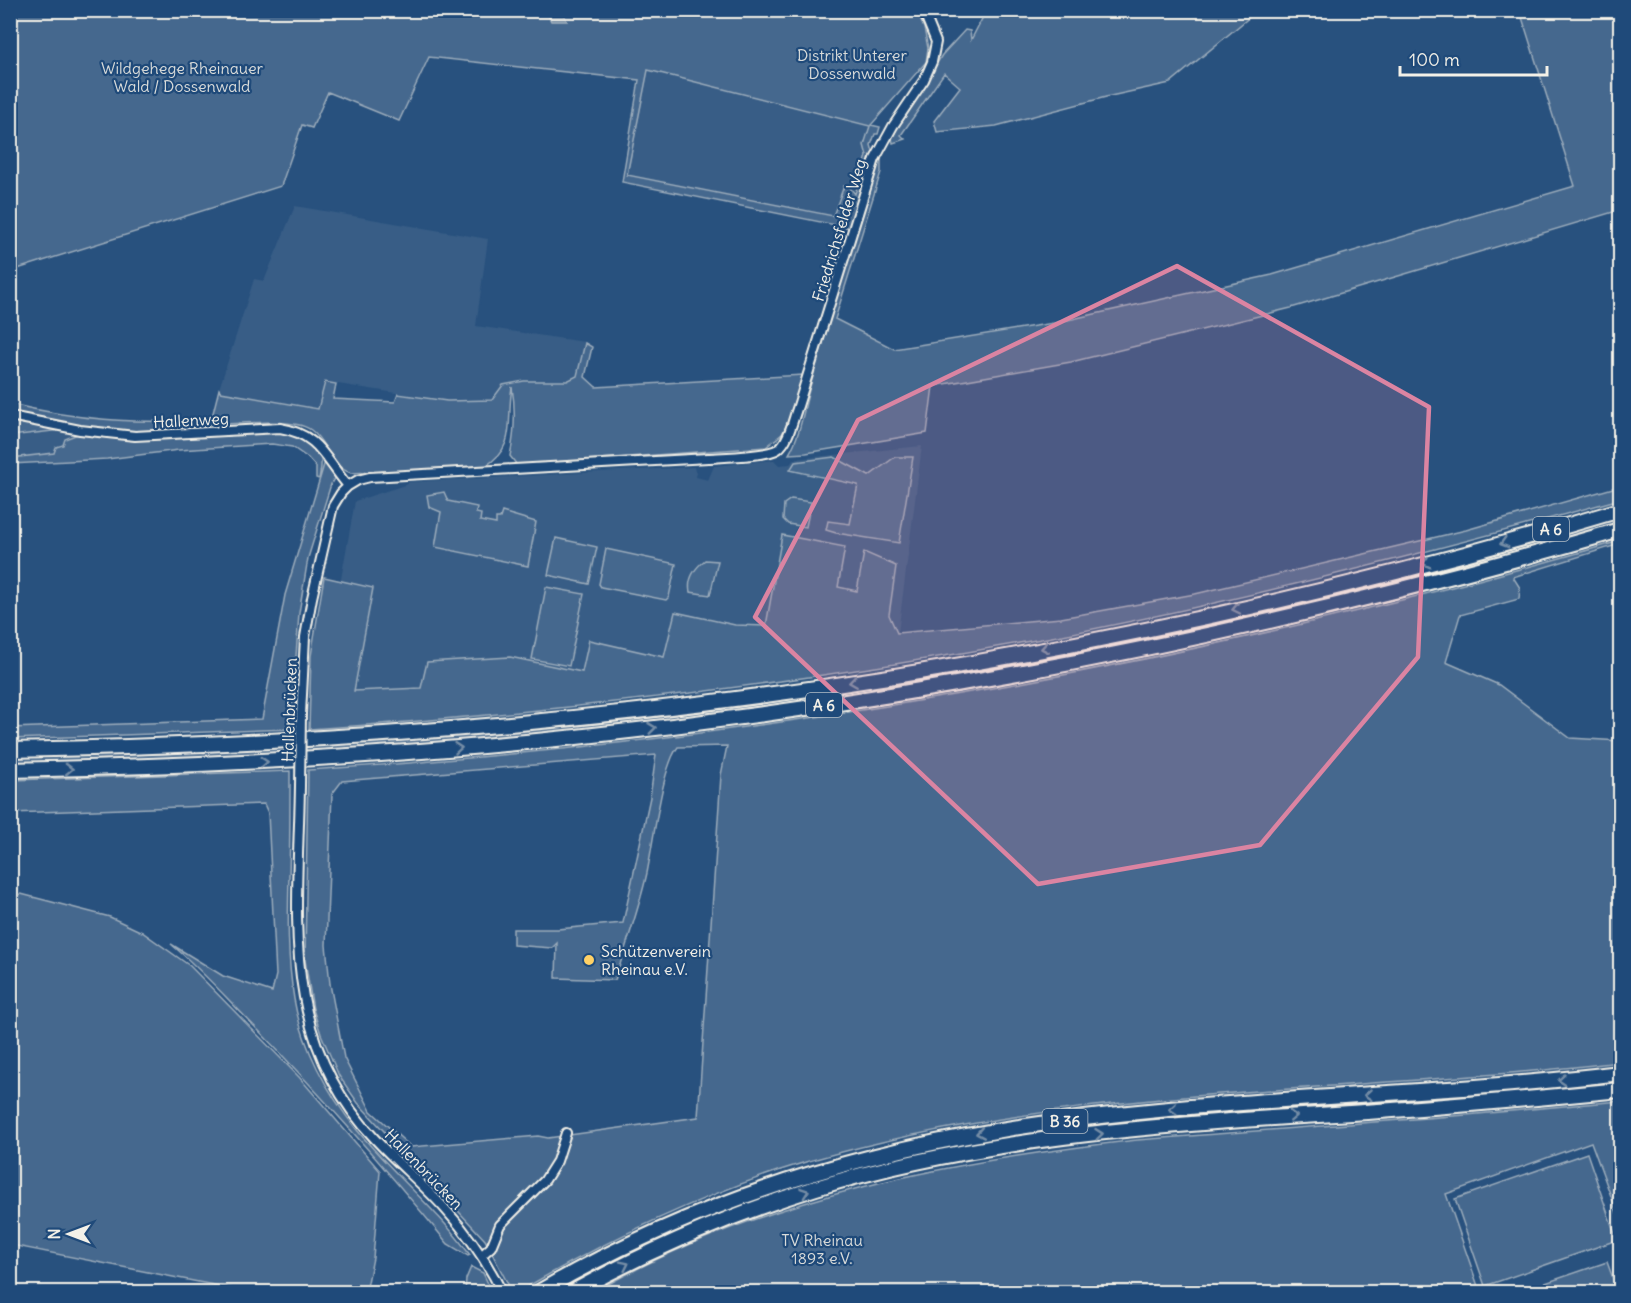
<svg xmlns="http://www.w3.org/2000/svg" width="1631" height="1303" font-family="Delius,sans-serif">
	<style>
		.built { fill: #375d86 }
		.green { fill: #45688e; stroke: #9cacbb; stroke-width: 1.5; fill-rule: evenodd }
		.water { fill: #6e88a2; stroke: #a4b2be; stroke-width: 1.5 }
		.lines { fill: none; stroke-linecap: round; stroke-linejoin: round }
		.minor-casing { stroke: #f4f1e8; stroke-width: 12 }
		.trunk-casing { stroke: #f4f1e8; stroke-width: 18 }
		.motorway-casing { stroke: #f4f1e8; stroke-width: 18 }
		.minor { stroke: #1f4a7a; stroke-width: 8 }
		.trunk { stroke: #1f4a7a; stroke-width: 14 }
		.motorway { stroke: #1f4a7a; stroke-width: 14 }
		.minor-bridge-casing { stroke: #f4f1e8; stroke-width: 12; stroke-linecap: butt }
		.minor-bridge { stroke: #1f4a7a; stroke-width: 8 }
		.oneway { stroke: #748da6 }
		.marked { fill: #db84a2; fill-opacity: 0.2; stroke: #db84a2; stroke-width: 4.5; stroke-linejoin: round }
		.poi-dot { fill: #ffd166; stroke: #1f4a7a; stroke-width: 2 }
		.labels { text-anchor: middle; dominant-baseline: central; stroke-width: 4.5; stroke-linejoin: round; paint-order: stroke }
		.shield { fill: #1f4a7a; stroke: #b4bfc7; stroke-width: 1.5 }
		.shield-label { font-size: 15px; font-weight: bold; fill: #f4f1e8 }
		.park-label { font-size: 16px; fill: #dadcda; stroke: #1f4a7a }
		.street-label { font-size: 16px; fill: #f4f1e8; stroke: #1f4a7a }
		.poi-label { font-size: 16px; fill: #f4f1e8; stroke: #1f4a7a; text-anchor: start }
	</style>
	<rect width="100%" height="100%" fill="#28517e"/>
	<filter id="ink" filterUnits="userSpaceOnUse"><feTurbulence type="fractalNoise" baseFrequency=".0167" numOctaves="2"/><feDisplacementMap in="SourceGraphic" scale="12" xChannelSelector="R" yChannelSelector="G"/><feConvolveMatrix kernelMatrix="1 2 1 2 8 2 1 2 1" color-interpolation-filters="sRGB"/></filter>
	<g filter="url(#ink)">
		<path class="built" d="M648 69 870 126 865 145 867 156 848 219 627 175Z
			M295 206 488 239 476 326 585 342 577 375 568 381H524L503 385 492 400 447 401 325 382 319 409 221 392 219 389 254 279 264 281Z
			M61 430 78 434 54 453 11 458V436Z
			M922 446 898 633 332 705 341 579 355 501 408 484V482L694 467 695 471 697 472 696 477 708 480 714 466 774 460 779 465 790 464 794 459Z"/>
		<path class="green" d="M916 10 924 28 928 48 926 62 871 125 880 127 878 134H875L871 145 873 152 850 228 622 182 639 80 429 57 399 121 328 92 312 128 302 125 281 186 11 271 10 11ZM648 70 870 126 864 145 867 156 855 194 848 185 844 186 833 216 627 175Z
			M986 11V10L1257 11 1170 83 1106 97 996 126 937 132 934 121 960 87 944 73 901 135 905 139 893 143 892 138 897 129 942 55 965 30 970 31 971 40Z
			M1520 11H1620V210L1291 308 1071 362 933 386 927 433 806 453 789 454C802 432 804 404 812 380 835 306 852 229 881 156V172L835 319 894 349 1054 323 1272 275 1575 186Z
			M585 343 592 347 585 377 596 387 803 375 791 416 782 434 766 447 517 465 510 456C515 432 516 411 512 387 506 422 518 446 484 467L351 473C330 466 327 442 311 430 294 417 233 424 210 425L219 389 221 392 318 409 325 382 336 384 333 399 395 402 398 394 447 401 492 400 503 385 524 381H567L577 376Z
			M11 404C77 420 131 423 199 421L194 427 186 429C127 437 68 425 11 412Z
			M11 421 61 430 11 436Z
			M280 432C295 433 318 443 321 460 322 466 320 473 319 479L316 478V467L308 458 292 447 272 444 179 450 107 459 11 464V458L54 453 56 447 63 445 65 439 78 434 134 440Z
			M834 457 869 476 895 457H913L899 543 836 533 826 530 828 521 850 524 858 485 790 470 795 462Z
			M326 458 337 473 331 484 308 558 299 613 291 729 11 739 10 728 262 719 285 595Z
			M1620 486V499C1431 552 1241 601 1047 638 803 683 557 713 309 729L311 656 324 577 373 588 354 691 421 688 427 662 510 657 582 672 589 640 664 657 675 612 735 625 766 626 782 535 845 547 838 587 857 591 864 552 896 566 889 615 897 633 1061 618 1195 594 1466 530Z
			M444 492 448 501 477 507 476 513 481 514 480 521 496 524V518H500L502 512 536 522 528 566 435 547 441 512 429 507 427 495Z
			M791 499 811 502 806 527 788 524 783 519 784 504Z
			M1620 517V523C1096 678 557 755 11 763L10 757 161 754 406 740 629 719 859 688 1459 562Z
			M556 538 597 547 589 584 548 575Z
			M1620 541V544L1513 577 1520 588 1519 599 1460 615 1446 662 1499 685 1570 738 1620 741V1062C1351 1094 1072 1084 809 1161 706 1192 610 1238 518 1292H503L510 1288 485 1240 358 1103 339 1076 321 1034 313 1009 305 960 308 770C753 743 1193 665 1620 541ZM727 746 721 775 698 1117 548 1138 538 1136 411 1147 371 1111 344 1058 330 984 326 945 332 794 342 781 656 755 650 797 623 923 558 929H513V945L552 948 557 943 556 978 615 980C626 945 639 909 647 873 653 845 662 766 678 747Z
			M606 549 676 564 669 597 666 600 601 587 599 584Z
			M705 560 718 561 710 595 690 592C687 578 695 568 705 560Z
			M546 587 584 594 569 666 532 659Z
			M290 771C290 806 290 841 289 876 288 917 287 958 294 999 302 1046 327 1093 357 1130 392 1173 437 1209 470 1255L468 1256 448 1244C388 1171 325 1099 259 1031 230 1002 203 971 171 944L223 976 272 992 276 975 268 813 264 804 11 813V780Z
			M21 894 110 917 142 932 190 966 299 1077 380 1171 373 1258 366 1292H249L11 1245 10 896Z
			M1620 1079V1083L1403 1102V1099L1524 1090Z
			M1620 1101V1217L1619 1218 1591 1142 1446 1194 1480 1292H594C760 1197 950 1161 1137 1140L1466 1115Z
			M1322 1105V1108L1213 1116 815 1181 739 1207 667 1237 628 1255 559 1292H550C598 1266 646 1240 696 1220 837 1162 987 1135 1137 1119 1198 1112 1260 1106 1322 1105Z
			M1587 1153 1617 1240 1485 1286 1455 1199Z
			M1607 1262 1618 1292H1519Z
			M471 1267 483 1273 492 1292H465L466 1279Z"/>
		<path class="water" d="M546 11C556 10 563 10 567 21H551Z"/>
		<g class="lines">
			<g class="minor-casing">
				<path id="minor" d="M10 416 80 430 135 436 280 428C319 434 325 459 348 486
					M301 714 305 637 312 598 333 506 341 493 348 486 358 480 370 477 708 458C722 457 768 456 778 449 789 441 793 419 798 406L875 159 893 126 924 80 932 62 936 42 923 10
					M300 786C298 915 278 1037 375 1139 398 1164 424 1185 446 1210 469 1235 487 1262 502 1292
					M482 1255 491 1247 500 1225 545 1180 557 1161 566 1133"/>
			</g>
			<g class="trunk-casing">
				<path id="trunk" d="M539 1292C682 1208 838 1157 1001 1130 1206 1096 1415 1098 1620 1073
					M573 1292C651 1249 732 1214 816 1188 974 1139 1154 1125 1319 1115 1419 1109 1520 1100 1620 1090"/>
			</g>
			<g class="motorway-casing">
				<path id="motorway" d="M10 750C177 747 344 739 510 724 885 690 1260 618 1620 510
					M10 770C199 766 388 757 576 737 929 700 1279 629 1620 530"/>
			</g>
			<use href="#minor" class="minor"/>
			<use href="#trunk" class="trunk"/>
			<use href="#motorway" class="motorway"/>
			<g class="minor-bridge-casing">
				<path id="minor-bridge" d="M300 786 301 714"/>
			</g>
			<use href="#minor-bridge" class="minor-bridge"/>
		</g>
		<defs><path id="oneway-chevron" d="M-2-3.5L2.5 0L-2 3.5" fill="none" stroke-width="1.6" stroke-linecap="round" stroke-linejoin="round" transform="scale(1.5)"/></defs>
		<g class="oneway">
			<use href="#oneway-chevron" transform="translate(1504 543) rotate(164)"/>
			<use href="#oneway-chevron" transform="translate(1426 563) rotate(165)"/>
			<use href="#oneway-chevron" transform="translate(1236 609) rotate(168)"/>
			<use href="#oneway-chevron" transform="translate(1045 648) rotate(170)"/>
			<use href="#oneway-chevron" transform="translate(853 682) rotate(172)"/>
			<use href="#oneway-chevron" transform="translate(652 728) rotate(-7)"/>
			<use href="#oneway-chevron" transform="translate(458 748) rotate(-5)"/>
			<use href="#oneway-chevron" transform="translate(264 762) rotate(-3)"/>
			<use href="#oneway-chevron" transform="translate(69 769) rotate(-1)"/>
			<use href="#oneway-chevron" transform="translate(1562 1080) rotate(175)"/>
			<use href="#oneway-chevron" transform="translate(1368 1095) rotate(176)"/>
			<use href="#oneway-chevron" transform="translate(1173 1109) rotate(175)"/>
			<use href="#oneway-chevron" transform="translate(1293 1116) rotate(-3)"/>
			<use href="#oneway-chevron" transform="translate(980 1133) rotate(170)"/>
			<use href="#oneway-chevron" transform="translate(1099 1134) rotate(-6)"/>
			<use href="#oneway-chevron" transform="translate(805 1192) rotate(-19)"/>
			<use href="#oneway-chevron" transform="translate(625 1265) rotate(-26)"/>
		</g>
	</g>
	<path class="marked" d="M1177 266 1429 407 1418 657 1260 845 1038 884 755 617 858 420Z"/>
	<circle class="poi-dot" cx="589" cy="960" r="6"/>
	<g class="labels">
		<g class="shield">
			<rect x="1533" y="517" width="36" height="24" rx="4.5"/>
			<rect x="806" y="693" width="36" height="24" rx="4.5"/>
			<rect x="1042.5" y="1109" width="45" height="24" rx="4.5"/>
		</g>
		<g class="shield-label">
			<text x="1551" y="529">A 6</text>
			<text x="824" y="705">A 6</text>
			<text x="1065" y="1121">B 36</text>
		</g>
		<g class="park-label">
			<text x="852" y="55">Distrikt Unterer<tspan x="852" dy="18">Dossenwald</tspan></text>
			<text x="182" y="68">Wildgehege Rheinauer<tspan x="182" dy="18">Wald / Dossenwald</tspan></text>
			<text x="822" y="1240">TV Rheinau<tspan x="822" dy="18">1893 e.V.</tspan></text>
		</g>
		<g class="street-label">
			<text transform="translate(839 230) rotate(-73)">Friedrichsfelder Weg</text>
			<text transform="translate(191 420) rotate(-3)">Hallenweg</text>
			<text transform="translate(289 710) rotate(-88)">Hallenbrücken</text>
			<text transform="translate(424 1169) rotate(46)">Hallenbrücken</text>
		</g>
		<g class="poi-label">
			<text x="601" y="951">Schützenverein<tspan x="601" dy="18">Rheinau e.V.</tspan></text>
		</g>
	</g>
	<rect width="1631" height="1303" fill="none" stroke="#1f4a7a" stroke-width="36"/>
	<rect x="18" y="18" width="1595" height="1267" fill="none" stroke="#f4f1e8" stroke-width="2" filter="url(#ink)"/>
	<g transform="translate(69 1234) rotate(270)" stroke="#1f4a7a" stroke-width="4.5" paint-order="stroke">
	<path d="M0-4.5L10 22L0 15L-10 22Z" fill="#f4f1e8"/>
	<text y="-9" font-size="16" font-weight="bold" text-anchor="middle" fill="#f4f1e8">N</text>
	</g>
	<path d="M1400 66v9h147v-9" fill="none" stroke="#f4f1e8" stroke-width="3"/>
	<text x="1409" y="66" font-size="18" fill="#f4f1e8" stroke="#1f4a7a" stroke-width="4.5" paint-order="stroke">100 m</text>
</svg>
